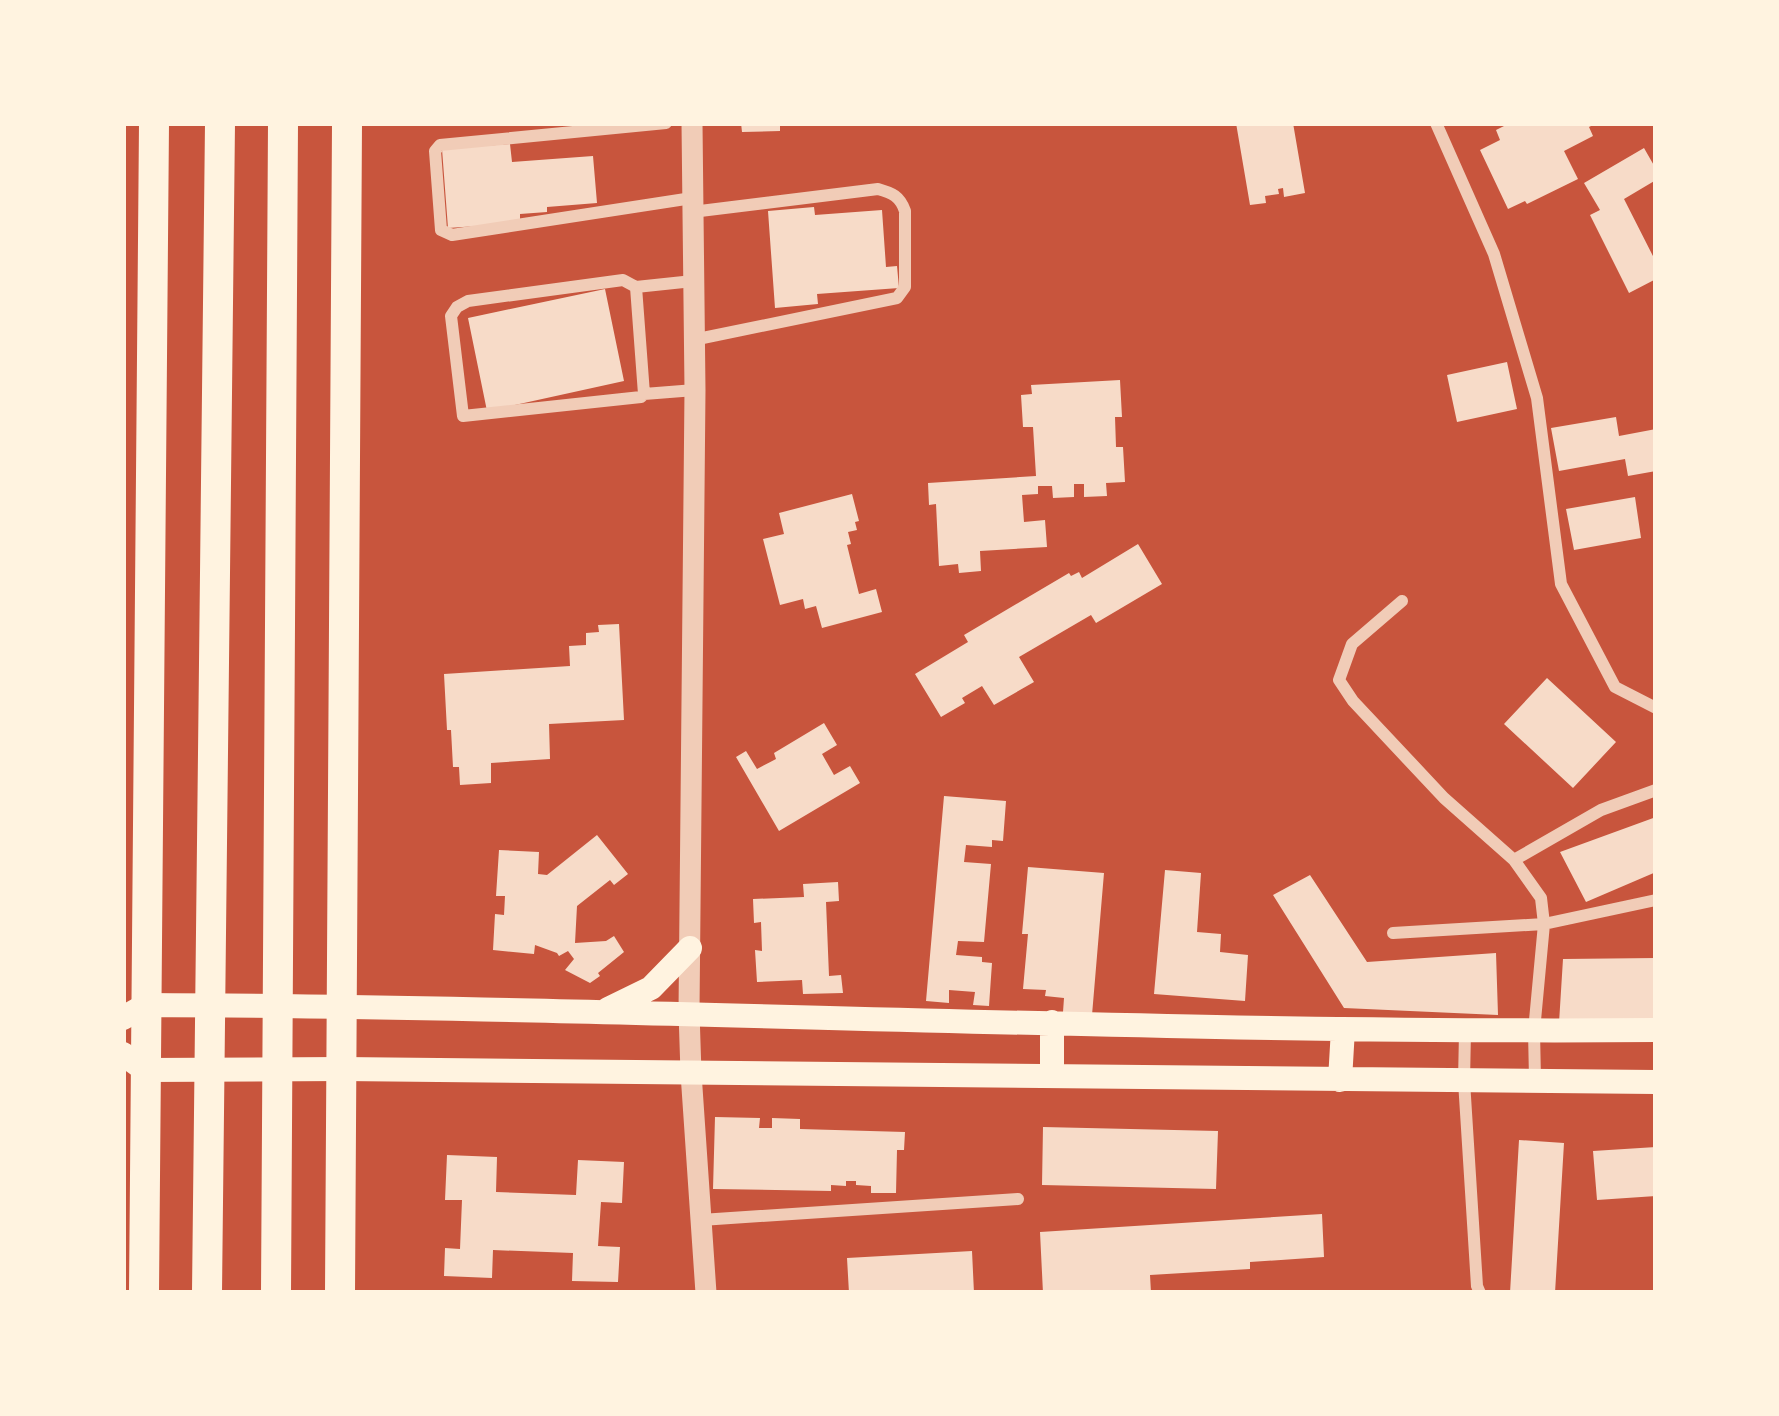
<svg xmlns="http://www.w3.org/2000/svg" width="1779" height="1416" font-family="'Alegreya Sans',sans-serif">
	<style>
		.building { fill: #f7dbc8 }
		.lines { fill: none; stroke-linecap: round; stroke-linejoin: round }
		.minor { stroke: #f1ccb7; stroke-width: 12 }
		.tertiary { stroke: #f1ccb7; stroke-width: 21 }
		.secondary { stroke: #fff3e0; stroke-width: 24 }
		.trunk { stroke: #fff3e0; stroke-width: 30 }
	</style>
	<rect width="100%" height="100%" fill="#c8553d"/>
	<path class="building" d="M741 123H780V131L742 132Z
		M1236 123H1293L1305 193 1284 197 1283 188 1278 189 1279 194 1265 196 1266 203 1250 205Z
		M1510 123H1597L1589 127 1593 136 1564 151 1578 179 1527 204 1525 201 1508 209 1480 150 1500 140 1496 130Z
		M510 144 512 162 593 156 597 203 547 207V212L520 214V223L448 228 442 149Z
		M1644 148 1656 169V180L1624 199 1656 262V279L1629 293 1590 215 1600 210 1584 183Z
		M814 207 815 215 882 210 886 267 897 266 899 288 817 294 818 304 775 308 768 211Z
		M605 289 624 381 487 411 468 318Z
		M1507 362 1517 409 1457 422 1447 375Z
		M1120 380 1122 417H1115L1116 447H1123L1125 482 1106 483 1107 496 1084 497V484H1074V497L1053 498 1052 486H1038V494L1022 495 1024 522 1045 520 1047 547 980 551 981 571 959 573 958 564 939 566 936 504 929 505 928 483 1036 476 1033 427H1023L1021 395 1032 394 1031 385Z
		M1616 417 1619 436 1656 429V471L1628 476 1625 459 1559 471 1551 428Z
		M852 494 859 521 855 522 857 530 848 532 851 544 847 545 859 594 876 589 882 612 822 628 816 606 805 609 803 599 780 605 763 539 784 534 779 513Z
		M1635 497 1641 538 1574 550 1566 509Z
		M1138 544 1162 584 1096 623 1091 615 1019 657 1034 682 994 705 982 686 962 698 965 703 941 717 915 674 968 642 964 635 1069 573 1071 576 1079 572 1082 578Z
		M619 624 624 720 549 724 550 759 491 763V783L460 785 459 767H453L451 730H447L444 674 570 666 569 646 586 645V633L599 632 598 625Z
		M1547 678 1616 742 1573 788 1504 724Z
		M824 723 837 745 822 754 834 775 850 766 860 783 779 831 736 757 746 751 757 769 776 759 774 753Z
		M944 796 1006 801 1003 841 992 840V847L966 845 964 862 991 864 984 942 958 941 956 955 982 957V962L992 963 989 1006 973 1005 975 992 949 990V1003L926 1001Z
		M1656 817V872L1586 902 1560 852Z
		M597 835 628 874 614 885 610 880 577 906 575 943 606 941 614 936 624 952 598 973 600 976 590 983 565 970 574 959 568 951 559 956 557 953 535 945 534 954 493 950 495 914 504 915 505 896H496L499 850 539 852 538 874 547 875Z
		M1028 867 1104 873 1092 1015 1063 1012 1064 998 1045 996 1046 990 1023 989 1028 934H1022Z
		M1165 870 1201 873 1197 932 1221 934 1220 952 1248 955 1245 1001 1154 994Z
		M1310 875 1367 962 1496 953 1498 1015 1344 1008 1273 895Z
		M838 882 839 901 826 902 829 976 841 975 843 993 803 994 802 980 757 982 755 950 762 951 761 922 754 923 753 899 804 897 803 884Z
		M1656 958V1026L1559 1023 1563 959Z
		M715 1117 760 1118 759 1128H772V1118L800 1119V1129L905 1132 904 1150H897L896 1193H871V1186L856 1185V1181H846V1186L831 1185V1191L713 1189Z
		M1043 1127 1218 1131 1216 1189 1042 1185Z
		M1519 1140 1564 1143 1555 1293H1510Z
		M1656 1147V1196L1597 1200 1593 1151Z
		M447 1155 497 1157 496 1192 576 1195 578 1160 624 1162 622 1203 601 1202 598 1246 620 1247 618 1282 572 1281 573 1253 493 1250 492 1278 444 1276 445 1248 460 1249 462 1200H445Z
		M1322 1214 1324 1257 1250 1262V1269L1150 1275 1151 1293H1043L1040 1232Z
		M972 1251 974 1293H849L847 1258Z"/>
	<g class="lines">
		<path class="minor" d="M666 123 440 145 435 151 441 230 452 235 692 198
			M1436 123 1494 254 1537 398 1561 584 1615 687 1656 708
			M692 212 878 189C892 193 900 196 905 211V287L897 298 693 340
			M623 280 636 287 644 394 641 397 463 416 451 316 457 307 468 301Z
			M636 287 693 281
			M644 394 695 390
			M1402 601 1352 644 1339 680 1353 701 1444 798 1514 860 1541 898 1544 924 1534 1031 1535 1079
			M1514 860 1601 810 1656 790
			M1393 933 1544 924 1656 900
			M1465 1032 1464 1081 1477 1286 1480 1293
			M701 1220 1018 1199"/>
		<path class="tertiary" d="M692 123 695 390 689 1012 691 1073 706 1293"/>
		<path class="secondary" d="M608 1009 651 988 690 948
			M123 1018 146 1005C649 1007 1153 1034 1656 1030
			M123 1054 145 1070 343 1069 1656 1082
			M1052 1076V1022
			M1340 1080 1343 1029"/>
		<path class="trunk" d="M144 1293 154 123
			M207 1293 220 123
			M276 1293 283 123
			M340 1293 347 123"/>
	</g>
	<rect width="1779" height="1416" fill="none" stroke="#fff3e0" stroke-width="252"/>
</svg>
